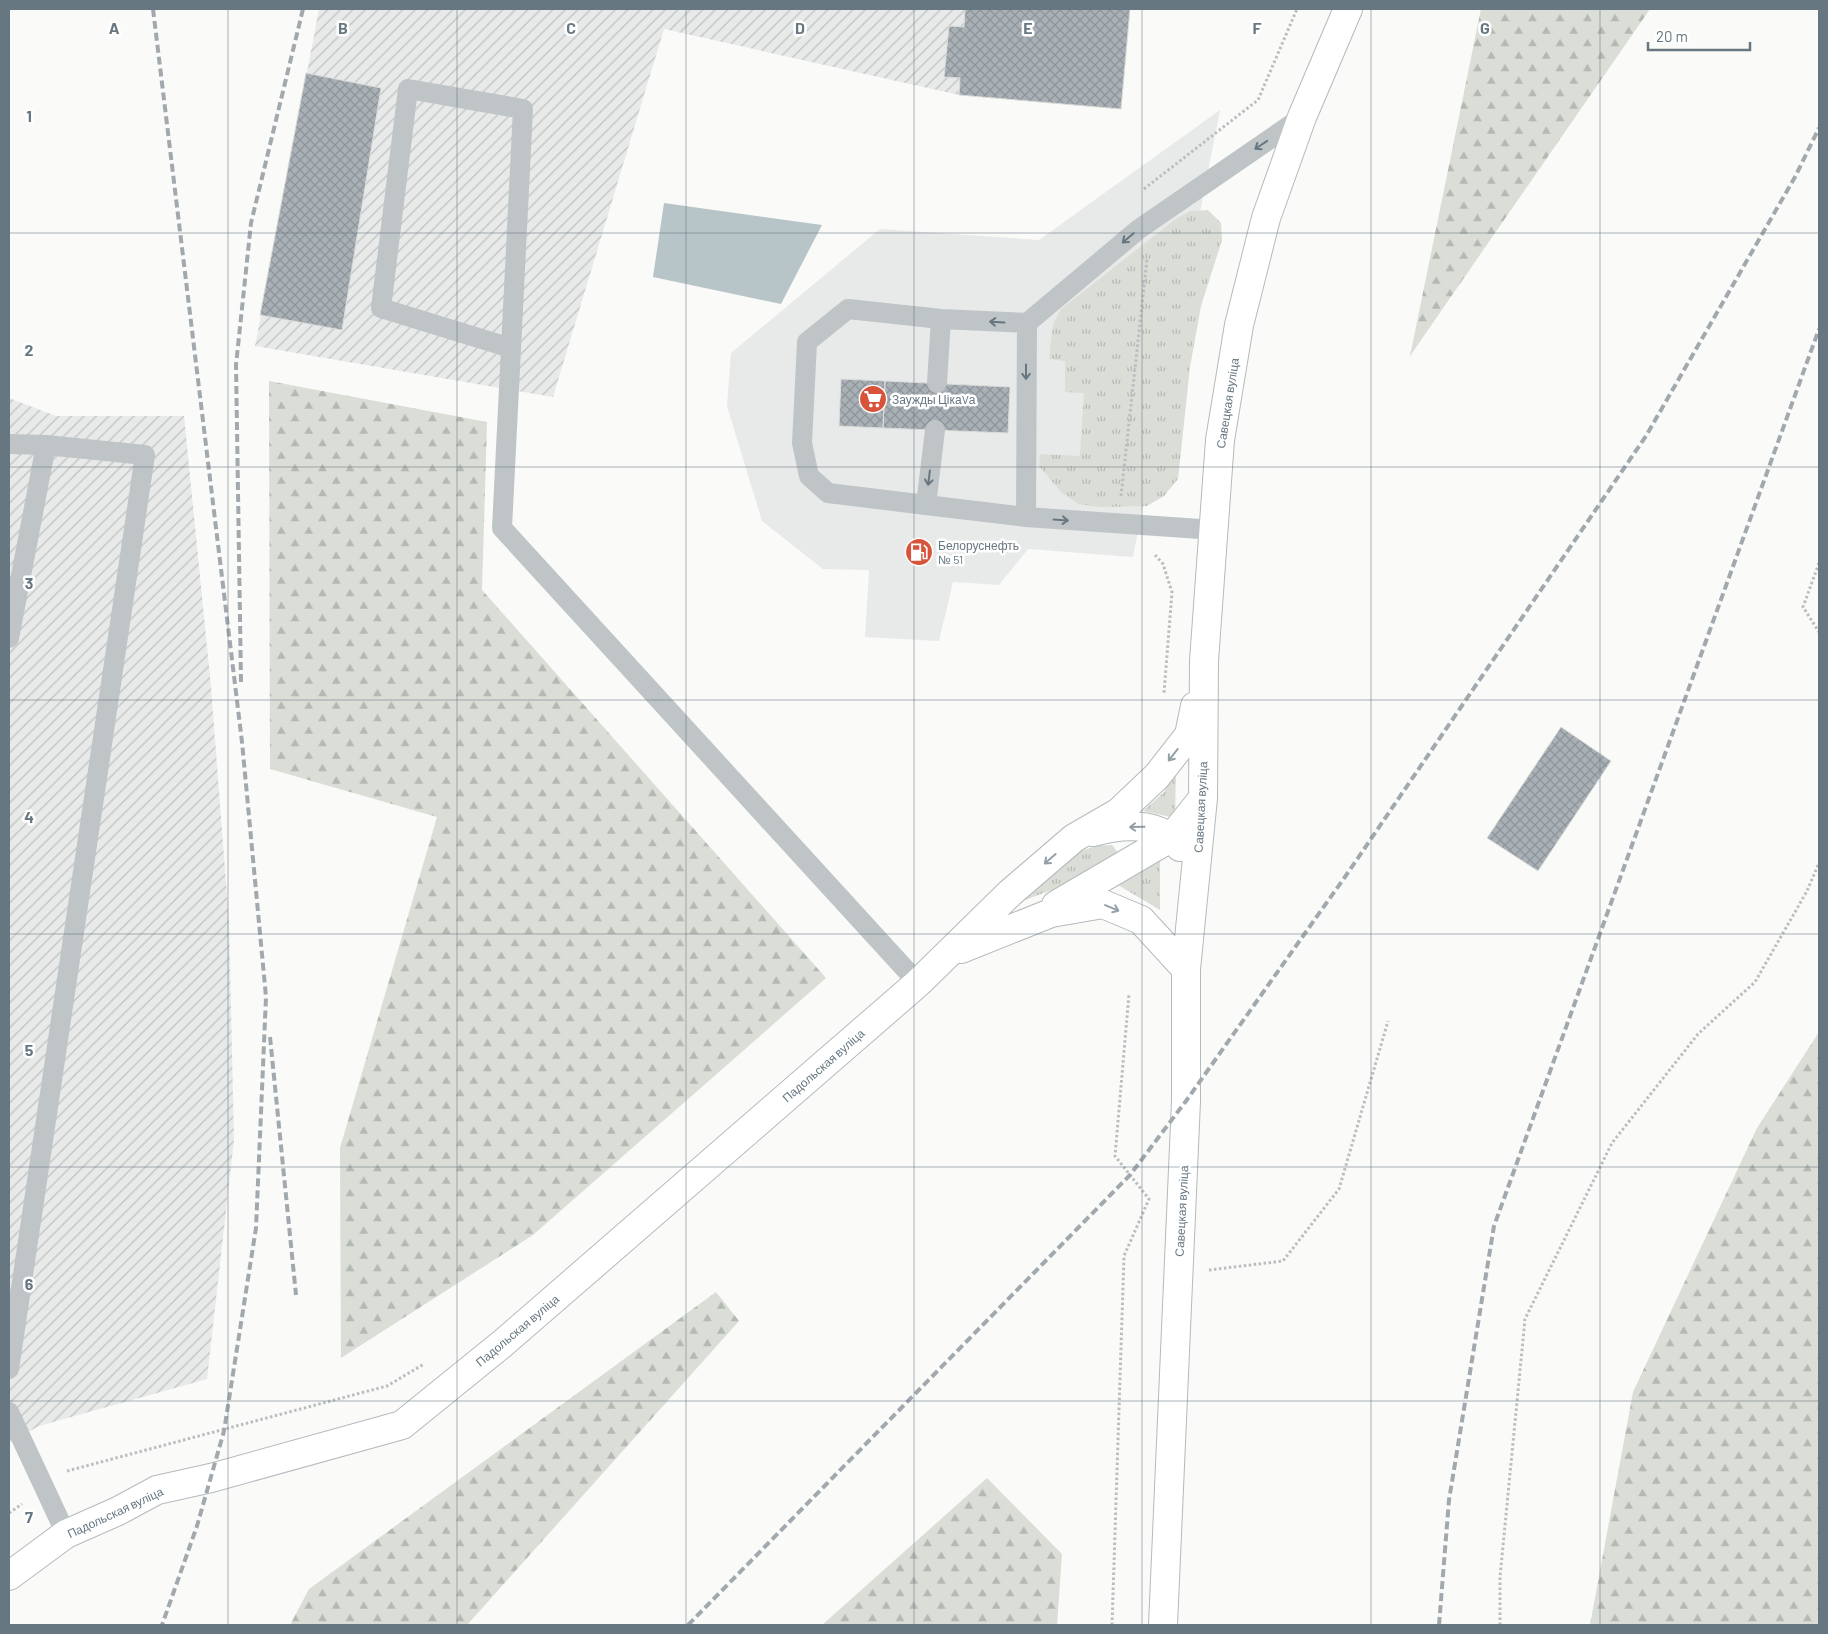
<svg xmlns="http://www.w3.org/2000/svg" width="1828" height="1634" font-family="Barlow,sans-serif">
	<style>
		.built { fill: #e8e9e9 }
		.industrial { fill: url(#industrial-furrows) }
		.grass { fill: url(#grass-tufts) }
		.forest { fill: url(#forest-firs) }
		.water { fill: #b8c5c8 }
		.building { fill: url(#building-cross-hatch); stroke: #dcdcda }
		.lines { fill: none; stroke-linecap: round; stroke-linejoin: round }
		.secondary-casing { stroke: #b4babe; stroke-width: 30 }
		.path { stroke: #babec0; stroke-width: 3; stroke-dasharray: 2.5 2.5; stroke-linecap: butt }
		.lane { stroke: #bfc4c7; stroke-width: 20 }
		.secondary { stroke: #fff; stroke-width: 28 }
		.rail { stroke: #a1a9ae; stroke-width: 4; stroke-dasharray: 8 4; stroke-linecap: butt }
		.oneway { stroke: #667781 }
		.oneway2 { stroke: #94a0a7 }
		.grid { fill: none; stroke: #667781; stroke-width: 1; stroke-opacity: 0.55 }
		.labels { text-anchor: middle; dominant-baseline: central; stroke-width: 5; stroke-linejoin: round; paint-order: stroke }
		.poi-label { font-size: 12px; fill: #667781; stroke: #fff; text-anchor: start }
		.street-label { font-size: 12px; fill: #667781; stroke: #fff }
		.grid-label { font-size: 16px; text-anchor: middle; font-weight: bold; fill: #667781; stroke: #fff; stroke-width: 5; stroke-linejoin: round; paint-order: stroke }
	</style>
	<defs>
		<pattern id="industrial-furrows" width="10" height="10" patternUnits="userSpaceOnUse" patternTransform="scale(1.25)"><rect width="10" height="10" fill="#e8e9e9"/><path d="M-1 1l2-2M0 10L10 0M9 11l2-2" fill="none" stroke="#c0c2c2"/></pattern>
		<pattern id="grass-tufts" width="24" height="20" patternUnits="userSpaceOnUse" patternTransform="scale(1.25)"><rect width="24" height="20" fill="#daded7"/><path d="M3 7l-1-3M5 7V3M7 7l1-3M15 17l-1-3M17 17v-4M19 17l1-3" fill="none" stroke="#b5b9b4"/></pattern>
		<pattern id="forest-firs" width="22" height="20" patternUnits="userSpaceOnUse" patternTransform="scale(1.25)"><rect width="22" height="20" fill="#daded7"/><path d="M5 1l3.5 6h-7zM16 11l3.5 6h-7z" fill="#b5b9b4"/></pattern>
		<pattern id="building-cross-hatch" width="8" height="8" patternUnits="userSpaceOnUse" patternTransform="scale(1.25)"><rect width="8" height="8" fill="#a9b1b7"/><path d="M0 0l8 8M0 8l8-8" fill="none" stroke="#8d959a"/></pattern>
	</defs>
	<rect width="100%" height="100%" fill="#fafaf8"/>
	<path class="built" d="M1220 110 1133 557 1028 549 999 585 953 582 939 641 865 637 869 570 823 569 762 521 727 406 731 353 880 229 1039 240Z"/>
	<path class="industrial" d="M319 9H1130L1121 109 959 95 664 29 553 397 255 346Z
		M9 398 56 416H184L211 687 229 922 234 1140 207 1379 39 1426 9 1443Z"/>
	<path class="grass" d="M1208 210 1221 223 1222 240 1201 306 1190 367 1178 479 1164 496 1147 506 1100 507 1078 504 1061 492 1039 466 1040 454 1080 456 1084 393 1065 392V361L1049 359 1053 324 1061 309 1177 218 1191 211Z
		M1176 767 1175 818 1143 811 1164 792Z
		M1112 845 1119 854 1091 875 1012 905 1073 854 1095 846Z
		M1160 861V910L1118 885Z"/>
	<path class="forest" d="M1481 9H1650L1410 356Z
		M269 381 487 422 482 590 826 978 533 1235 341 1358 340 1148 437 817 270 769Z
		M1819 1032V1625H1590L1633 1392 1757 1128Z
		M716 1292 739 1321 467 1625H290L309 1589Z
		M987 1478 1062 1554 1057 1625H822Z"/>
	<path class="water" d="M664 203 822 225 781 304 653 277Z"/>
	<path class="building" d="M965 9H1130L1121 109 959 95 960 78 944 77 949 26 964 27Z
		M306 73 381 88 342 330 260 315Z
		M841 379 885 381 883 428 839 426Z
		M885 381 1010 387 1008 433 883 428Z
		M1561 727 1611 761 1538 871 1487 838Z"/>
	<g class="lines">
		<g class="secondary-casing">
			<path id="secondary" d="M1093 832C1122 824 1159 821 1180 847
				M1056 905 1172 837 1203 798
				M961 949 1051 913 1103 904 1141 920 1186 969
				M9 1576 66 1534 118 1511 157 1490 211 1478 402 1425 502 1344 918 983 1010 893 1074 838 1119 812 1157 776 1189 735 1195 706
				M1163 1625 1186 1101V969L1203 798 1204 661 1220 440 1239 325 1266 218 1302 117 1348 9"/>
		</g>
		<path class="path" d="M1144 189 1258 100 1297 9
			M1121 496 1147 259
			M1155 555 1163 564 1172 592 1164 693
			M1819 563 1803 607 1819 632
			M1209 1270 1283 1261 1339 1189 1388 1021
			M67 1471 387 1386 424 1364
			M9 1513 22 1504
			M1112 1625 1124 1256 1149 1199 1115 1156 1129 994
			M1500 1625V1577L1525 1319 1612 1143 1698 1034 1755 982 1807 891 1819 863"/>
		<path class="lane" d="M511 348 381 308 408 89 523 109C516 249 509 388 502 528L918 983
			M937 383 941 319 1027 323 1139 229 1302 117
			M935 430 926 505 1026 517 1215 530
			M9 444 46 445 145 455 9 1369
			M926 505 828 493 809 476 802 443 807 342 848 309 941 319
			M1026 517 1027 323
			M9 638 46 445
			M9 1412 66 1534"/>
		<use href="#secondary" class="secondary"/>
		<path class="rail" d="M153 9 242 742 266 997 256 1228 224 1431 197 1526 162 1625
			M241 682 236 365 251 223 303 9
			M270 1037 296 1295
			M688 1625 1130 1175 1186 1101 1347 874 1646 436 1795 177 1819 128
			M1439 1625 1449 1500 1494 1226 1819 329"/>
	</g>
	<defs><path id="oneway-shaft" d="M-6 0H5M1.5-3L5.5 0L1.5 3" fill="none" stroke-width="1.6" stroke-linecap="round" stroke-linejoin="round" transform="scale(1.25)"/></defs>
	<g class="oneway">
		<use href="#oneway-shaft" transform="translate(1261 145) rotate(146)"/>
		<use href="#oneway-shaft" transform="translate(1128 238) rotate(140)"/>
		<use href="#oneway-shaft" transform="translate(997 322) rotate(-177)"/>
		<use href="#oneway-shaft" transform="translate(1026 372) rotate(90)"/>
		<use href="#oneway-shaft" transform="translate(929 478) rotate(97)"/>
		<use href="#oneway-shaft" transform="translate(1061 520) rotate(4)"/>
	</g>
	<g class="oneway2">
		<use href="#oneway-shaft" transform="translate(1173 755) rotate(128)"/>
		<use href="#oneway-shaft" transform="translate(1137 827) rotate(179)"/>
		<use href="#oneway-shaft" transform="translate(1050 859) rotate(139)"/>
		<use href="#oneway-shaft" transform="translate(1112 908) rotate(23)"/>
	</g>
	<path class="grid" d="M228 9V1625M457 9V1625M686 9V1625M914 9V1625M1142 9V1625M1371 9V1625M1600 9V1625M9 233H1819M9 467H1819M9 700H1819M9 934H1819M9 1167H1819M9 1401H1819"/>
	<defs>
		<g id="supermarket-disc" transform="scale(1.4375)"><circle r="9.5" fill="#d7543b" stroke="#fff"/><path d="M-6-5.5h2.5l.6 2H6L4.5 2H-2.5L-4.4-4H-6ZM-1.5 3.2a1.3 1.3 0 1 0 .1 0ZM3 3.2a1.3 1.3 0 1 0 .1 0Z" fill="#fff"/></g>
		<g id="fuel-disc" transform="scale(1.4375)"><circle r="9.5" fill="#d7543b" stroke="#fff"/><path d="M-5.5-6h7V0h2V4h1.3V-2.5L3-4.5l.8-.8L6-3V5H2.5V1h-1V6h-7ZM-4.2-4.7v3.2H.2V-4.7Z" fill="#fff"/></g>
	</defs>
	<g fill-rule="evenodd">
		<use href="#supermarket-disc" x="873" y="399"/>
		<use href="#fuel-disc" x="919" y="552"/>
	</g>
	<g class="labels">
		<g class="poi-label">
			<text x="892" y="399">Заужды ЦікаVа</text>
			<text x="938" y="545">Белоруснефть<tspan x="938" dy="14">№ 51</tspan></text>
		</g>
		<g class="street-label">
			<text transform="translate(1227 403) rotate(-81)">Савецкая вуліца</text>
			<text transform="translate(1200 807) rotate(-87)">Савецкая вуліца</text>
			<text transform="translate(823 1065) rotate(-41)">Падольская вуліца</text>
			<text transform="translate(1181 1211) rotate(-87)">Савецкая вуліца</text>
			<text transform="translate(517 1330) rotate(-40)">Падольская вуліца</text>
			<text transform="translate(115 1512) rotate(-25)">Падольская вуліца</text>
		</g>
	</g>
	<g class="grid-label">
		<text x="114" y="34">A</text>
		<text x="343" y="34">B</text>
		<text x="571" y="34">C</text>
		<text x="800" y="34">D</text>
		<text x="1028" y="34">E</text>
		<text x="1257" y="34">F</text>
		<text x="1485" y="34">G</text>
		<text x="29" y="122">1</text>
		<text x="29" y="356">2</text>
		<text x="29" y="589">3</text>
		<text x="29" y="823">4</text>
		<text x="29" y="1056">5</text>
		<text x="29" y="1290">6</text>
		<text x="29" y="1523">7</text>
	</g>
	<rect width="1828" height="1634" fill="none" stroke="#667781" stroke-width="20"/>
	<path d="M1648 42v8h102v-8" fill="none" stroke="#667781" stroke-width="2.5"/>
	<text x="1656" y="42" font-size="15" fill="#667781" stroke="#ffffff" stroke-width="4" paint-order="stroke">20 m</text>
</svg>
